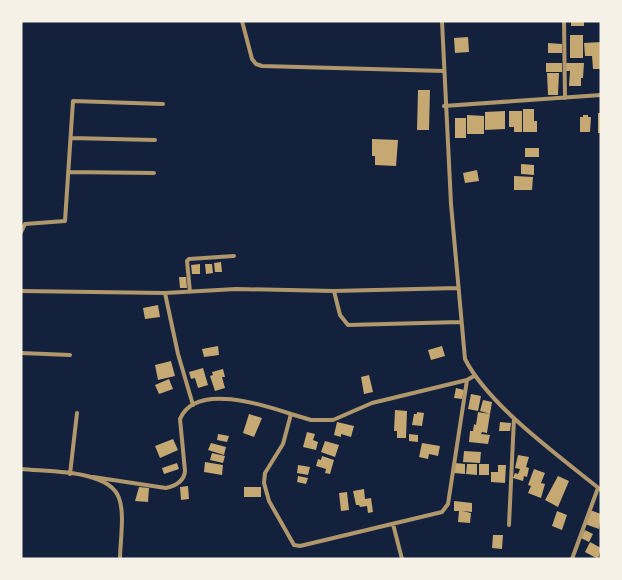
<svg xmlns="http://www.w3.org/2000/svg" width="622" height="580" font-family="'Work Sans',sans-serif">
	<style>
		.building { fill: #c6a872 }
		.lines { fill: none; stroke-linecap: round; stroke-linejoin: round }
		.minor { stroke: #b1986c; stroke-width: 4 }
	</style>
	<rect width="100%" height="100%" fill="#14213d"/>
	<path class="building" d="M571 21H584V26H571Z
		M570 35H583V58H570Z
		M468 37 469 52 455 53 454 38Z
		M601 42V69H593L592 56H585L584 43Z
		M548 43 562 44V53H548Z
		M546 63H562V72H546Z
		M566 63H584L583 78H581V86H569L570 71H566Z
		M547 73H559L558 95H548Z
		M418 90H430L429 130H417Z
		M523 109H534V121H537V132H523Z
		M505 111V129L485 130V112Z
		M509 111H522V132H514V127H509Z
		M598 113H601V133H598Z
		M467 115 484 116V134H467Z
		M583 115H588V117H591L590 132H580V117H583Z
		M455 118H466V138H455Z
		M372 139 398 140 396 166 375 165V156H372Z
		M525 148H539V157H525Z
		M521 164 534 165V175L521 174Z
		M477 170 479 181 465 183 463 173Z
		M514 176 533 177 532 190H514Z
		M221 262 222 272H215L214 263Z
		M200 264V274H192L191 265Z
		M205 264H212L213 273 206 274Z
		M179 277H186L187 288H180Z
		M158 305 160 317 145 319 143 308Z
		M218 346 219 355 204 357 202 349Z
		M442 346 445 356 431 360 428 350Z
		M171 361 175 376 158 380 155 365Z
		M203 368 208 385 198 388 195 378 191 379 189 372Z
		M223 369 225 377H222L225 388 215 391 210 376 213 375 212 372Z
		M369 375 373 392 364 394 361 377Z
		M169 379 173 389 159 394 155 385Z
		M456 388 464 390 462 399 454 398Z
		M471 394 481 396 478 411 468 409Z
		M483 400 492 402 490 414 480 411Z
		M395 410 407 411 406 438H397V431H394Z
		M417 412 424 413 422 426 412 425 414 414H417Z
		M478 412 490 414 487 433 482 432 481 434 490 435 488 444 469 442 470 431H473L474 424 476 425Z
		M249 414 262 418 254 437 243 433Z
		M337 422 354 426 351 437 341 434V437L334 435Z
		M500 422 511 423 510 431H499Z
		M307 432 315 434 313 440 318 442 316 450 303 447Z
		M218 434 229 436 227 442 217 440Z
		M409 434 418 435V442L409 441Z
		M173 439 178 450 160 458 155 446Z
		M325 441 339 445 335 457 321 452Z
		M211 443 226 447 224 455 208 450Z
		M422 443 440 446 438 456 429 454 428 459 419 457Z
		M464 451 481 452 480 463 463 462Z
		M212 453 225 456 223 463 210 460Z
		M518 455 529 457 526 467 529 468 527 477 524 476 523 481 513 478 515 473 518 474 520 469 515 468Z
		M322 456 334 460 330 474 325 473 326 469 316 466 318 459 321 460Z
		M205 462 223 465 222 475 204 472Z
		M177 463 179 469 164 474 162 468Z
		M455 463 465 464V474L454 473Z
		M467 464H477V475L466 474Z
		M479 464H489V475H479Z
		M298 465 310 467 308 475 297 473Z
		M498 465H506L505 483 491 482V472H498Z
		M534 469 545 473 541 483 545 484 541 498 528 493 531 486 528 485Z
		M298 476 308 478 306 484 297 482Z
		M558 476 569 481 558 507 545 500Z
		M188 486 189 499 181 500 180 487Z
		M139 487 149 488 148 502 135 501Z
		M244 487H261V497H244Z
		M364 489 365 499 371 498 373 512 368 513 367 506 360 507 359 505H356L353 491Z
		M347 492 349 510 341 511 339 493Z
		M454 501 472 503V512L462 511 471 513 470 523 458 522 459 511H454Z
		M590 510 601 514 599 529 585 524Z
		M557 511 567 515 562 530 552 526Z
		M585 530 593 534 589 542 581 538Z
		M493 535H503L502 549 492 548Z
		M590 542 601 548 598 559 585 552Z"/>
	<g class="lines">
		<path class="minor" d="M242 21 252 59 256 64 262 66 444 71
			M442 21 451 204 465 359C489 406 559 456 601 490
			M564 21 565 98
			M444 106 601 95
			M71 138 155 140
			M68 172 154 173
			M21 232 25 224 65 221 73 101 163 104
			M21 291 165 293 236 289 334 291 458 288
			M334 291 340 315 348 325 460 322
			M190 292 187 261 189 259 234 256
			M165 293 178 354 193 405
			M21 353 70 355
			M467 380 372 403 333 420H311L291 414 283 444 265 473 264 483 269 501 294 545 300 546 442 512 448 504 467 380 474 376
			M21 469C47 472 109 469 119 498 125 514 120 542 120 559
			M70 474 77 413
			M93 477 166 488C175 486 184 482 185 471L180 419C195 382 264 405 291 414
			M393 524 402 559
			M509 525 514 418
			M572 559 598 488"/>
	</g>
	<rect width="622" height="580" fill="none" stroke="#f6f1e7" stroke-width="45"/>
</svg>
